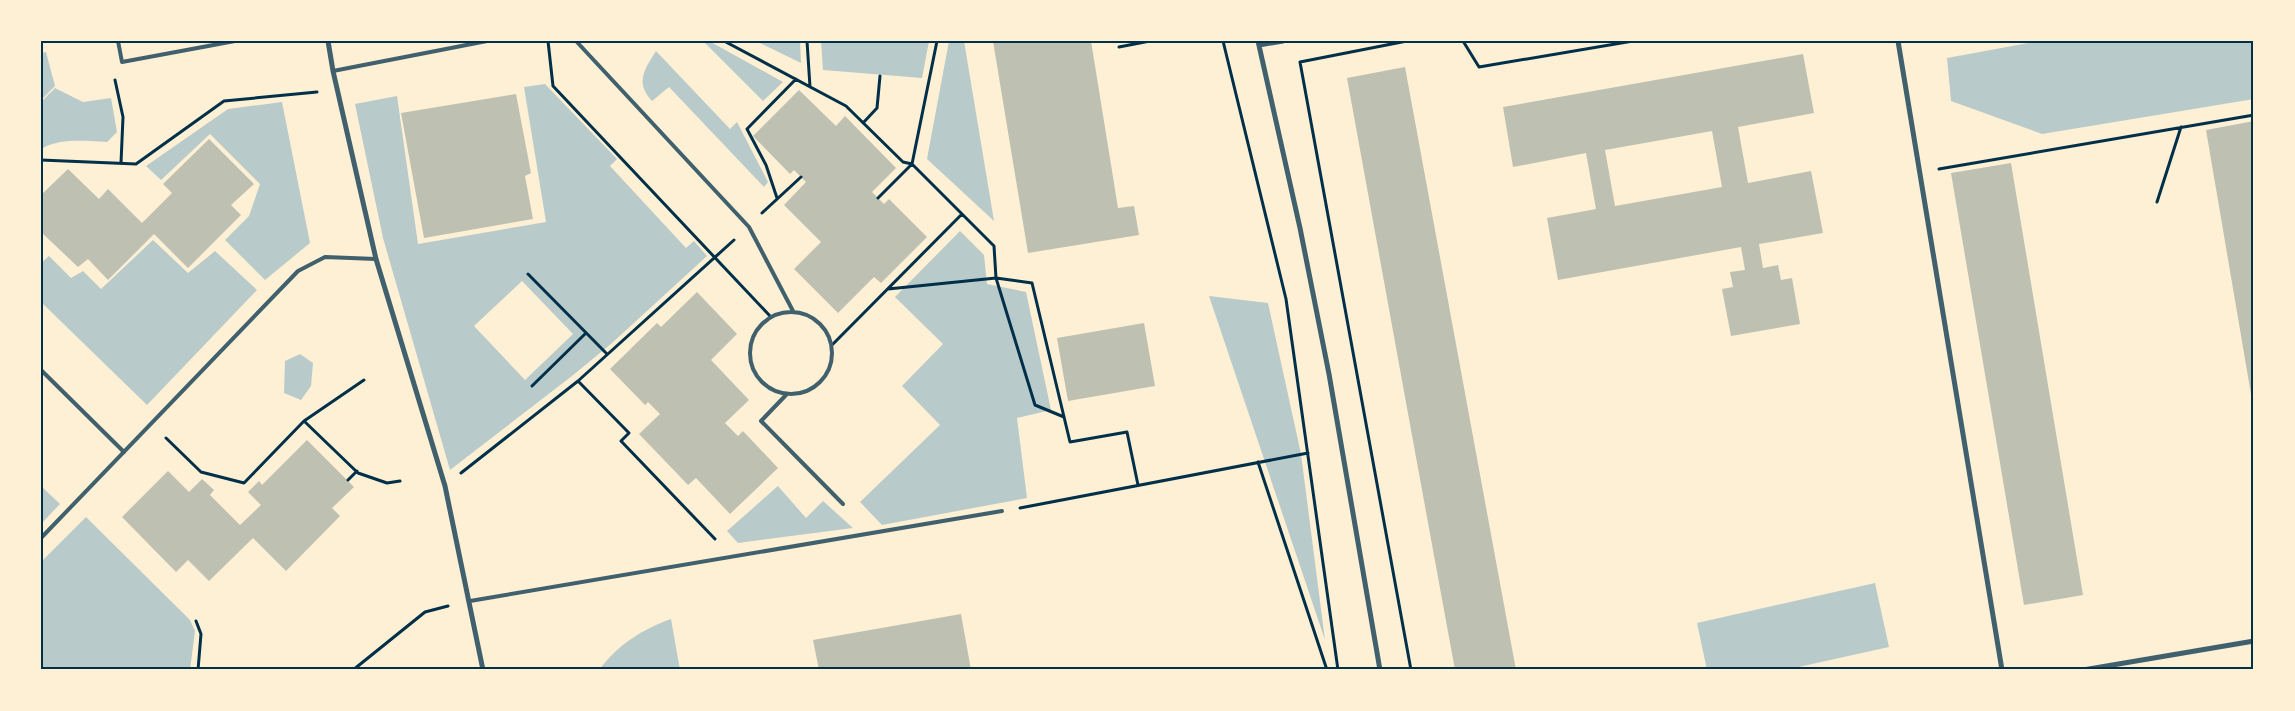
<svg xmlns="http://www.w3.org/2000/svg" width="2295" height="711" font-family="Ubuntu,sans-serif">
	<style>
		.green { fill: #b9caca; fill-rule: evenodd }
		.building { fill: #bec0b2; fill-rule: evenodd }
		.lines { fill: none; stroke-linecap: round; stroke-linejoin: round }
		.path { stroke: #003049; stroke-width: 3 }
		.service { stroke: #3f606c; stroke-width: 4 }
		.minor { stroke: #3f606c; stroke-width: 5 }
		.neatline { fill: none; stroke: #003049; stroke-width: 2 }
	</style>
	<rect width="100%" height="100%" fill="#fdf0d5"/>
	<path class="green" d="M703 41H709L783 82 763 101Z
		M756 41H800L801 63Z
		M821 41H929L922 78 823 70Z
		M949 41H964L994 221 927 159Z
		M2039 41H2254V99L2042 134 1951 101 1947 58Z
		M656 51 730 129 737 122 768 182 764 187 669 87 652 101C635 83 644 70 656 51Z
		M46 52 55 86 41 100V53Z
		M545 84 617 159 610 166 686 248 694 241 707 256 612 343 572 376 450 470 383 238 355 104 397 96 418 244 546 222 524 87ZM522 281 573 334 525 380 474 326Z
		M55 88 83 102 111 98 117 132 107 142C85 141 60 138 41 149V102Z
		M282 102 310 243 265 280 225 240 249 216 260 184 210 134 161 180 146 166 228 109Z
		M960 231 984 255 987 284 1026 292 1051 410 1017 418 1027 498 882 525 860 502 940 425 902 386 943 344 895 297Z
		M153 240 188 273 215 251 257 290 147 405 41 302V263L49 256 71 278 83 271 101 289Z
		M1209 296 1268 303 1301 454 1325 640Z
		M300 354 313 363 311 386 301 400 284 393 285 361Z
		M41 486 60 504 41 524Z
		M778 486 806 518 823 501 853 528 738 543 727 531Z
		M86 517 190 620 195 631 190 670H41V562Z
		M1875 583 1889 647 1785 670H1707L1697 623Z
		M671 619 680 670H599C619 644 641 630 671 619Z"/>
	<path class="building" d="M993 41H1091L1118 208 1134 206 1139 235 1028 253Z
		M1803 54 1814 113 1738 127 1748 183 1811 171 1823 233 1759 244 1763 268 1778 265 1781 280 1792 278 1800 324 1731 336 1722 289 1733 287 1730 272 1745 270 1741 247 1558 280 1547 218 1596 209 1586 153 1513 167 1503 107ZM1712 131 1722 187 1615 206 1605 150Z
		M1405 67 1516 670H1455L1407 408 1347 78Z
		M799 90 836 126 845 116 896 168 872 192 884 204 889 199 927 237 881 283 874 277 838 313 794 269 821 242 784 205 806 182 794 170 790 174 753 136Z
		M516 94 531 173 525 176 533 219 424 238 401 113Z
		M2254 121V406H2253L2206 130Z
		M209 139 254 184 231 205 241 215 188 268 154 234 108 280 88 259 78 267 41 232V195L68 169 99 199 108 189 142 223 172 193 163 184Z
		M2011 163 2083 595 2024 605 1951 173Z
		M697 292 737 334 711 360 749 400 725 423 738 436 743 431 778 468 730 514 696 478 688 485 639 434 660 414 648 402 645 405 610 369 657 323 661 327Z
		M1144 323 1155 386 1068 401 1057 338Z
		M307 440 354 487 332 508 340 516 286 571 253 538 209 581 188 560 176 572 122 517 168 471 189 492 202 479 214 490 210 495 240 525 261 505 248 492 259 481 262 485Z
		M961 614 971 670H819L813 640Z"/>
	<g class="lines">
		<path class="path" d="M548 41 553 86 770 316
			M724 41 846 106 903 162 912 164 994 246 996 278 1032 283 1070 442 1127 432 1138 485
			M807 41 810 87
			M1223 41 1286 299 1338 670
			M1407 41 1300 62 1411 670
			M1463 41 1479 67 1633 41
			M1119 47 1150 41
			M115 80 123 117 121 163
			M863 123 877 108 880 76
			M41 160 136 164 224 101 317 92
			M1939 169 2254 115
			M777 198 766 165 747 129 796 79
			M878 198 912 164 937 41
			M2157 202 2181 127
			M762 213 801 177
			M528 274 607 354
			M888 289 996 278 1035 405 1064 417
			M833 344 962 214
			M578 381 629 433 621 441 715 539
			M532 386 586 333
			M304 421 358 473 387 483 400 481
			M166 438 201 472 244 483 304 421 364 380
			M1258 462 1327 670
			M461 473 578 381 734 240
			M348 480 357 471
			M1020 508 1308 453
			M196 621 201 634 198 670
			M353 670 425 612 448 606"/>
		<path class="service" d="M118 41 122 62 235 41
			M576 41 749 227 793 311
			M333 71 487 41
			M750 353a41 41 0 1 1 82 0a41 41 0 1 1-82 0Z
			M41 370 124 452
			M786 395 761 421 843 504
			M41 538 298 271 325 257 376 259
			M470 601 1002 511"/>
		<path class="minor" d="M328 41 333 71 376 259 445 486 483 670
			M1258 41 1300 228 1329 374 1380 670
			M1898 41 2002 670
			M1259 45 1283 41
			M2083 670 2254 641"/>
	</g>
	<rect width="2295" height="711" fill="none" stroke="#fdf0d5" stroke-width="85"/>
	<rect x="42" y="42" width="2210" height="626" class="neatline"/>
</svg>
